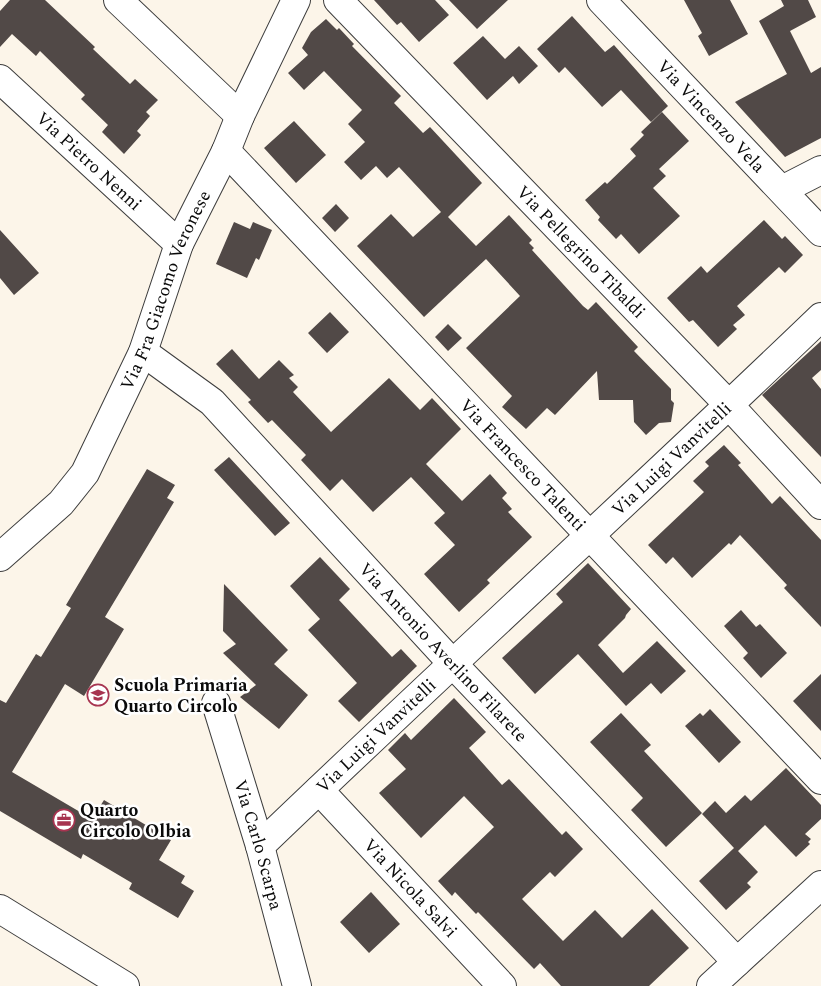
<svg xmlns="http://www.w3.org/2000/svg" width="821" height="986" font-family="Spectral,serif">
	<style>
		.building { fill: #514947 }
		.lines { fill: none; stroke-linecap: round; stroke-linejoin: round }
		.minor-casing { stroke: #3d3d3d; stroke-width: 30 }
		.minor { stroke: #fff; stroke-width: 28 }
		.labels { text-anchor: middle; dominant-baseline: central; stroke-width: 5; stroke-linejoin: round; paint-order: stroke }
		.street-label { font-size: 18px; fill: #0a0a0a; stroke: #fff }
		.poi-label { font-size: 18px; font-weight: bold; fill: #0a0a0a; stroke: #fff; text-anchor: start }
	</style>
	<rect width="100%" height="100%" fill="#fcf5e9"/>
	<path class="building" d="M10 0H45L95 47 93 49 130 84 135 79 158 100 146 112 150 116 137 131 141 135 124 154 102 132 108 125 81 99 85 95 40 51 36 56 12 34 0 47V11Z
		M374 0H435L449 15 419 42 401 22 397 25Z
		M449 0H508L477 29Z
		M684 0H730L748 34 709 56 698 36 702 33Z
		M781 0H808L816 17 790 31 811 73 821 67V138L785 157 735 102 787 74 759 21 784 6Z
		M572 16 605 52 614 45 668 106 651 122 621 90 602 107 565 67 559 73 537 49Z
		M326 19 337 30 339 28 354 44 352 46 401 96 394 103 423 133 430 127 482 183 448 217 476 246 509 215 532 240 529 243 534 248 532 250 583 306 588 310 596 302 638 347 634 351 671 389V400L674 403 671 422 659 423 646 435 634 422 633 400H599L597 371 555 415 547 408 526 429 502 407 512 396 466 348 520 296 486 259 424 317 357 246 391 214 413 237 441 212 399 167 387 178 376 166 361 180 344 162 365 142 348 124 362 110 324 71 304 90 288 73 308 55 302 48 311 32Z
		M483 36 505 59 519 46 538 66 519 84 513 76 487 100 453 63Z
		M662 112 689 141 659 169 666 176 653 188 680 216 639 254 621 234 616 239 598 220 600 217 585 200 605 182 607 184 636 156 630 149 644 135 641 132Z
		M294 121 326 155 296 183 264 148Z
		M336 204 349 218 335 232 322 218Z
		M764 220 782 239 785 236 803 255 785 273 779 267 737 306 745 315 733 325 737 329 718 347 693 320 689 322 667 298 701 266 707 273Z
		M234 222 250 229 253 222 272 230 259 260 256 258 247 278 216 264Z
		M0 230 39 273 14 295 0 278Z
		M330 312 349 332 327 353 308 333Z
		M448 324 462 338 448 351 435 337Z
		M821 341V370L812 378 821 389V457L762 395Z
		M232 349 259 379 279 360 294 375 289 378 298 387 293 392 331 432 389 378 420 410 432 398 461 429 426 464 462 501 490 474 507 493 502 498 512 509 508 512 532 537 487 580 490 583 459 612 424 574 455 545 434 523 445 513 411 477 373 512 342 479 330 491 301 460 306 455 272 420 268 423 248 402 251 400 216 364Z
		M724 445 741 463 738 465 772 504 780 496 821 540V627L784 588 787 585 740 535 731 545 729 543 692 578 673 557 666 564 648 545 704 492 693 481 709 466 705 462Z
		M229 457 290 523 275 536 214 470Z
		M147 469 175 485 167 498 174 502 105 617 124 629 84 696 65 684 12 772 92 819 104 800 171 840 159 860 185 876 181 883 194 891 178 918 129 889 132 883 83 854 81 859 0 811V700L6 703 36 654 41 657 71 608 66 605Z
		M320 557 350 589 339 600 392 657 401 649 417 666 359 722 338 701 357 683 308 630 320 619 290 586Z
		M588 563 631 609 626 615 625 618 598 645 623 673 657 641 686 671 661 694 651 683 626 706 578 654 535 694 502 658 563 602 556 594Z
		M224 584 288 650 274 664 308 695 279 729 240 697 256 685 223 653 236 644 223 631Z
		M741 610 756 627 760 624 787 653 761 678 743 658 748 653 724 626Z
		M821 674V731L793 701Z
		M454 698 486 732 469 748 502 785 509 779 562 835 566 831 583 849 555 877 550 872 522 899 563 941 595 910 622 938 652 909 689 948 649 986H561L540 963 534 969 478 912 476 914 455 892 452 896 438 881 494 827 464 796 421 838 379 793 406 769 388 750 405 733 411 740Z
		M710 709 741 742 719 763 685 726 700 713 703 716Z
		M621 713 651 745 644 751 702 813 666 847 631 810 643 798 590 742Z
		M786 768 821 805V819L805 834 811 839 808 842 810 844 796 857 765 825 738 851 758 872 747 883 751 887 726 910 699 881 734 848 702 814 715 801 726 813 745 795 751 801Z
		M371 892 400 924 369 953 340 922Z"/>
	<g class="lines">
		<g class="minor-casing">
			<g id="minor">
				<path d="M118 0 240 116"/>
				<path id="s1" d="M338 0 729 405 821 505"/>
				<path id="s2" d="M601 0 821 232"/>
				<path id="s3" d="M0 79 179 244"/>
				<path id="s4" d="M226 151 821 780"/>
				<path d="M782 190 821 170"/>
				<path id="s5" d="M143 352 212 402 452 663 737 962"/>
				<path id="s6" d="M0 557 61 503 85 473 143 352 179 244 226 151 240 116 296 0"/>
				<path id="s7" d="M216 703 260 846 297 986"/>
				<path id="s8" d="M319 790 502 986"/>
				<path id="s9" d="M260 846C445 668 636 495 821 317"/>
				<path d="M0 909 125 986"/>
				<path d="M711 986 821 885"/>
			</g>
		</g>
		<use href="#minor" class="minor"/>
	</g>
	<defs>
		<g id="school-ring" transform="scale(1.125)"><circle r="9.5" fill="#fff" stroke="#a73450" stroke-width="1.5"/><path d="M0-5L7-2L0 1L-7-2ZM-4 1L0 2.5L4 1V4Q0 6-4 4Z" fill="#a73450"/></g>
		<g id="office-ring" transform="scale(1.125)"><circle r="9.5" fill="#fff" stroke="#a73450" stroke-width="1.5"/><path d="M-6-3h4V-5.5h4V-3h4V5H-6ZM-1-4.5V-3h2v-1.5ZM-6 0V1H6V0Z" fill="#a73450"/></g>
	</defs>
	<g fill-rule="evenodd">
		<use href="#school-ring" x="98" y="695"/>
		<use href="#office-ring" x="64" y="820"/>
	</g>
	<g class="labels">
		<g class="street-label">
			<text stroke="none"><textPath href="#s2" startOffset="160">Via Vincenzo Vela</textPath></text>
			<text stroke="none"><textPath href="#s3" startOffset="121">Via Pietro Nenni</textPath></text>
			<text stroke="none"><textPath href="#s1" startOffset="350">Via Pellegrino Tibaldi</textPath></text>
			<text stroke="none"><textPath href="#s6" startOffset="320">Via Fra Giacomo Veronese</textPath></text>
			<text stroke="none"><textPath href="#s9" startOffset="565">Via Luigi Vanvitelli</textPath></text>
			<text stroke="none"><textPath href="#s4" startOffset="432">Via Francesco Talenti</textPath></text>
			<text stroke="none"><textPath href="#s5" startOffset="426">Via Antonio Averlino Filarete</textPath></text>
			<text stroke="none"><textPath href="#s9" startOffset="160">Via Luigi Vanvitelli</textPath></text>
			<text stroke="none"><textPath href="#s7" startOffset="148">Via Carlo Scarpa</textPath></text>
			<text stroke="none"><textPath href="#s8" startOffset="134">Via Nicola Salvi</textPath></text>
		</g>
		<g class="poi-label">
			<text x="114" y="685">Scuola Primaria<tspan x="114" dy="21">Quarto Circolo</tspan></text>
			<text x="80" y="810">Quarto<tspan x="80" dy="21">Circolo Olbia</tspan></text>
		</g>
	</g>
</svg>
